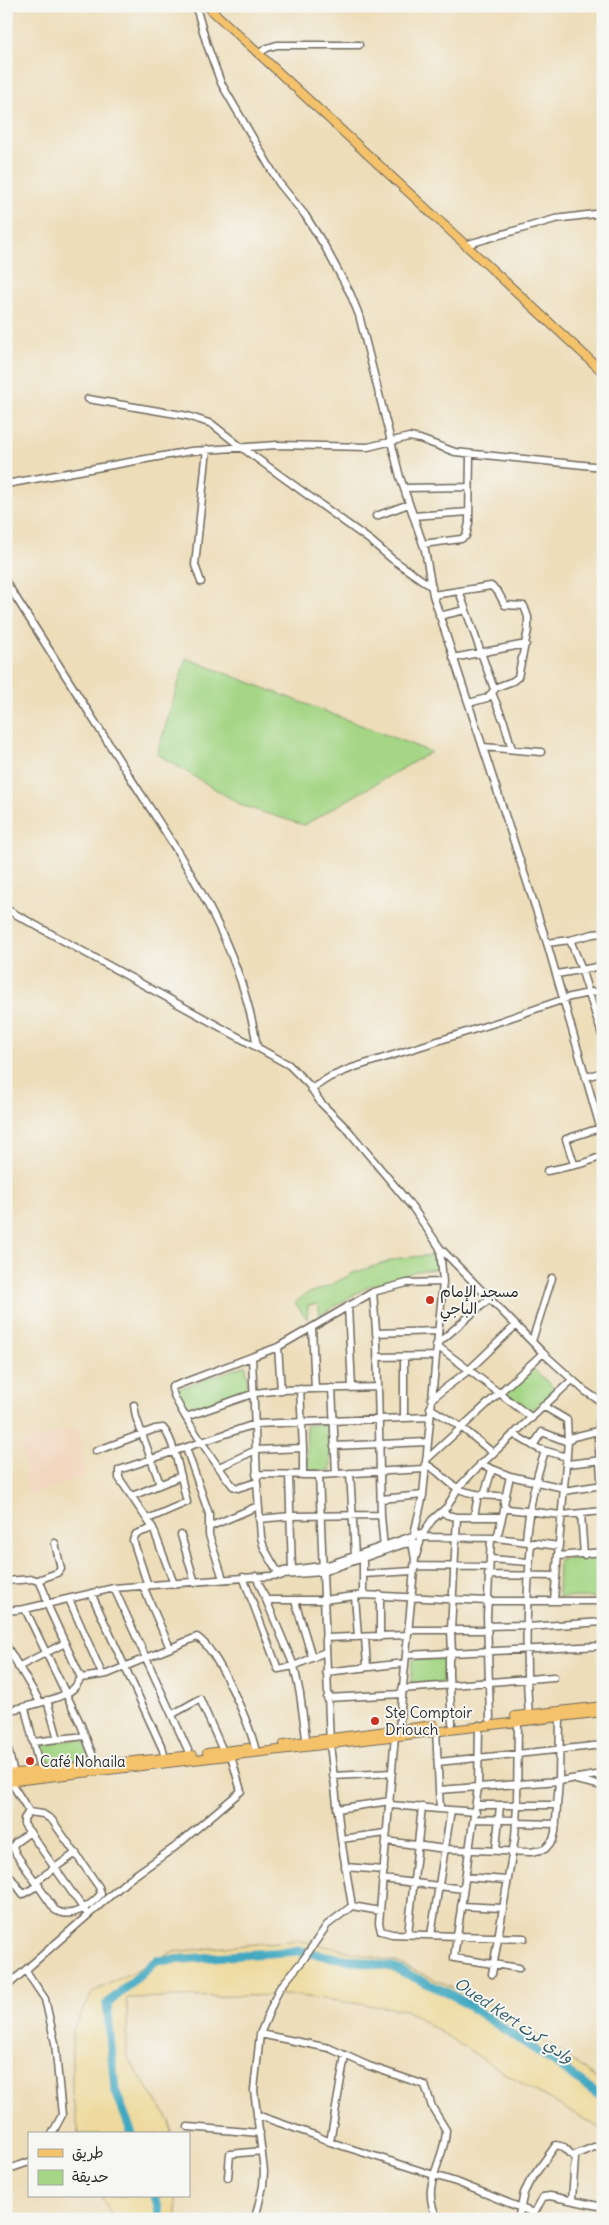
<svg xmlns="http://www.w3.org/2000/svg" width="609" height="2225" font-family="Delius,'Playpen Sans Arabic',sans-serif">
	<style>
		.built { fill: #f2d5bd }
		.green { fill: #a4d685; stroke: #688058 }
		.sand { fill: #eeda9e; stroke: #8c8264 }
		.lines { fill: none; stroke-linecap: round; stroke-linejoin: round }
		.river { stroke: #41a9c1; stroke-width: 9 }
		.minor-casing { stroke: #6f695d; stroke-width: 9 }
		.major-casing { stroke: #6f695d; stroke-width: 10 }
		.minor { stroke: #fff; stroke-width: 6 }
		.major { stroke: #f4c26a; stroke-width: 8 }
		.poi-dot { fill: #c8321e; stroke: #f6f6f2; stroke-width: 2 }
		.labels { text-anchor: middle; dominant-baseline: central; stroke-width: 4; stroke-linejoin: round; paint-order: stroke }
		.poi-label { font-size: 15px; fill: #2b2b2b; stroke: #f6f6f2; text-anchor: start }
		.water-label { font-size: 16px; font-style: italic; fill: #345d67; stroke: #f6f6f2 }
	</style>
	<rect width="100%" height="100%" fill="#f6f6f2"/>
	<filter id="ink" filterUnits="userSpaceOnUse"><feTurbulence type="fractalNoise" baseFrequency=".02" numOctaves="2"/><feDisplacementMap in="SourceGraphic" scale="10" xChannelSelector="R" yChannelSelector="G"/><feConvolveMatrix kernelMatrix="1 2 1 2 8 2 1 2 1" color-interpolation-filters="sRGB"/></filter>
	<filter id="wash" filterUnits="userSpaceOnUse"><feTurbulence type="fractalNoise" baseFrequency=".0096" numOctaves="4" result="noise"/><feDisplacementMap in="SourceGraphic" scale="20" xChannelSelector="R" yChannelSelector="G"/><feGaussianBlur stdDeviation="1.12" result="paint"/><feColorMatrix in="noise" values="0 0 0 0 0 0 0 0 0 0 0 0 0 0 0 0 0 1.4 0 .05"/><feComposite in="paint" operator="in"/></filter>
	<g filter="url(#wash)">
		<rect width="100%" height="100%" fill="#edddb9"/>
		<path class="built" d="M79 1426 85 1476 28 1495 22 1443Z"/>
		<path class="green" d="M186 658 431 752 304 825 243 806 157 754Z
			M434 1255 437 1269 415 1271 396 1280 369 1286 320 1315 318 1304 308 1305 307 1319 295 1303 306 1294 329 1286 353 1273 400 1258Z
			M246 1365 248 1389 188 1411 175 1390Z
			M533 1369 556 1389 529 1412 505 1394Z
			M330 1424 331 1470 308 1471 306 1425Z
			M602 1556 603 1598 558 1597 559 1560Z
			M445 1659 444 1682 411 1684 412 1660Z
			M82 1739 90 1758 41 1763 35 1744Z"/>
		<path class="sand" d="M298 1940 396 1962 505 2012 603 2083V2130L516 2080 406 2010 292 1995 127 1998V2057L170 2121 171 2134H79L72 2095V2031L93 1992 172 1952Z
			M99 2196H176L177 2219H115Z"/>
		<g class="lines">
			<path class="river" d="M132 2134 115 2089 107 2004 156 1961 297 1951 392 1967 454 1996 554 2062 603 2098
				M155 2196 161 2219"/>
		</g>
	</g>
	<g filter="url(#ink)">
		<g class="lines">
			<g class="minor-casing">
				<path id="minor" d="M196 7 207 45 221 83 279 183 305 215 324 245 350 293 359 315 400 477 425 550 433 595 547 943 603 1137
					M258 54 267 48 277 45H359
					M465 245 555 219 603 213
					M88 399 188 416 212 424 241 447 371 541 392 559 432 587
					M6 484 191 451 277 445 368 447 409 437 420 439 455 452 603 467
					M404 488 469 487
					M376 516 409 504
					M413 516 469 512
					M423 544 461 539 466 536 469 523 470 454
					M6 582C47 647 89 712 130 777 186 864 240 942 257 1046
					M201 582 195 565 207 449
					M459 591 494 689
					M433 595 491 586 498 592 505 605 524 606 528 617V630L518 677 513 681 497 687 487 698 469 703
					M439 616 465 610
					M453 658 526 644
					M492 693 504 722 512 749
					M483 747 541 752
					M6 909 289 1065 309 1085 321 1103 348 1130 413 1208 440 1248 543 1353 585 1391 603 1403
					M570 940 593 934 603 933
					M547 943 570 940 579 962 603 1038
					M557 974 603 966
					M586 1077 603 1072
					M311 1089 330 1077 352 1068 501 1021 570 997 603 990
					M574 1164 566 1139 600 1128
					M547 1171 584 1163 603 1156
					M489 1299 436 1345 532 1418
					M348 1306 352 1388
					M312 1328 315 1389
					M376 1333 437 1331
					M532 1341 552 1278
					M278 1347 281 1390
					M252 1357 257 1478
					M377 1357 436 1356
					M404 1357V1418
					M332 1388 336 1474
					M431 1399 469 1370 515 1326
					M601 1402 598 1438 603 1502
					M134 1405 136 1417 160 1484
					M430 1408 461 1427 492 1452
					M186 1417 255 1393 281 1390 378 1387
					M513 1434 539 1449 567 1457
					M334 1446 427 1442
					M533 1446 542 1432 568 1442 567 1420 543 1406
					M186 1448 209 1514V1535L223 1579
					M303 1448V1475
					M96 1451 155 1429 163 1428C175 1440 182 1484 187 1502L148 1519
					M426 1460 543 1353
					M425 1464C438 1469 447 1483 459 1489 474 1496 490 1495 506 1497
					M480 1464 510 1476 564 1488
					M567 1464 603 1460
					M219 1467 256 1450 303 1448 300 1389
					M350 1473 355 1555
					M256 1474 319 1475 424 1469
					M289 1475 292 1570
					M319 1475 330 1744 341 1839 352 1906 380 1911
					M510 1476 504 1504 508 1509 561 1515 603 1511
					M564 1491 603 1485
					M484 1495 492 1470
					M132 1496 181 1476
					M381 1499 423 1495
					M443 1512 447 1515 457 1517 451 1630 452 1654 449 1658V1675L452 1723
					M581 1514 584 1555
					M381 1515 384 1549
					M457 1517H502
					M474 1517 478 1495
					M259 1519 291 1516 381 1515 377 1343 373 1292
					M209 1527 258 1506
					M181 1535 195 1583
					M420 1537 497 1538 559 1546
					M497 1538 505 1506
					M526 1541C528 1509 535 1481 545 1451
					M558 1556 603 1552
					M415 1559 412 1543 423 1495 443 1282 440 1248
					M490 1559 529 1562
					M414 1566 489 1567
					M276 1574 284 1571 328 1565 424 1532 432 1520 447 1507 458 1488 474 1471 572 1380
					M363 1574 413 1571
					M488 1575 556 1576
					M256 1576 294 1666 300 1694 307 1745
					M280 1576 264 1548 261 1537 257 1482 238 1488 233 1486C222 1473 170 1399 172 1387L278 1347 373 1292 407 1283 443 1282
					M243 1577 278 1669 294 1666 325 1652
					M38 1580 57 1573 61 1569 55 1543
					M6 1581 33 1579 40 1582 45 1594 47 1604 81 1678
					M174 1584 153 1528 119 1478V1470L255 1424 429 1417
					M143 1586 170 1648
					M148 1586 133 1540 136 1534 153 1528
					M114 1588 192 1759
					M91 1593 163 1750 165 1762
					M363 1595V1558
					M355 1596 358 1637
					M69 1599 102 1674
					M268 1600H323L363 1595 487 1601H603
					M554 1600 568 1442 573 1437 598 1431
					M295 1601 312 1657
					M25 1609 81 1725 98 1769
					M6 1611 25 1609 114 1588 322 1572 404 1544 420 1543
					M487 1626 527 1625
					M527 1627 603 1622
					M408 1630H487
					M365 1637 367 1667
					M380 1637V1595
					M325 1638 407 1635
					M6 1645 40 1702
					M406 1655 603 1646
					M18 1667 65 1643
					M326 1672 405 1663
					M402 1689 554 1677
					M327 1698 402 1694
					M47 1700 58 1739 85 1736
					M25 1708 41 1774
					M6 1710C20 1709 65 1698 74 1688 77 1685 79 1681 81 1678L107 1674 197 1637C218 1650 251 1727 256 1752
					M173 1714 200 1699 223 1751
					M490 1719 487 1616 491 1538
					M529 1719C525 1660 526 1601 531 1543
					M479 1725 478 1787 559 1781 603 1774
					M399 1729 415 1559 421 1539
					M436 1730 440 1809
					M395 1735 379 1923 381 1931 392 1934 524 1938
					M6 1741 14 1774
					M33 1742 58 1739
					M438 1762 603 1745
					M333 1776 392 1773
					M576 1780 603 1786
					M10 1781 29 1811 24 1819V1824L85 1911
					M439 1790 478 1787 454 1958 519 1968
					M390 1805 451 1810 431 1935
					M477 1805H557
					M337 1809 390 1801
					M451 1810 476 1812
					M29 1812 43 1814 52 1820 99 1887 101 1894C90 1906 71 1920 55 1910L16 1854 13 1847 15 1843 30 1832
					M475 1819 517 1820
					M516 1823 556 1824
					M341 1839 386 1833
					M386 1841 445 1849 531 1852 545 1849 553 1840 555 1832 559 1781 560 1717
					M496 1850 500 1805
					M345 1867 384 1870
					M6 1871 23 1894 39 1885
					M465 1877 507 1880
					M383 1879 463 1889
					M36 1881 76 1853
					M461 1906 502 1908
					M408 1934 422 1807
					M26 1971 45 1999 55 2043 62 2115 52 2134
					M492 1974 515 1837 517 1806 518 1721
					M6 1987 128 1880 175 1847 241 1791 231 1756
					M260 2034 329 2048 369 2066 425 2085 432 2107 446 2130C446 2160 418 2186 438 2219
					M257 2115 317 2136 330 2142 459 2183 531 2212H535L543 2197 550 2196 603 2207
					M188 2127 260 2133
					M330 2142 345 2056
					M574 2155 594 2147H603
					M6 2170 29 2162
					M228 2177 230 2154 262 2151
					M255 2219 263 2186 264 2171 254 2090 260 2034 279 1989 303 1960 327 1925 352 1906
					M518 2219 524 2193 530 2181 556 2145 564 2147 575 2158 572 2200"/>
			</g>
			<g class="major-casing">
				<path id="major" d="M207 6 603 372
					M515 1716 603 1706
					M284 1744 434 1725
					M207 1753 248 1748
					M6 1774 193 1755
					M6 1782 603 1712"/>
			</g>
			<use href="#minor" class="minor"/>
			<use href="#major" class="major"/>
		</g>
	</g>
	<g class="poi-dot">
		<circle cx="430" cy="1300" r="5"/>
		<circle cx="375" cy="1721" r="5"/>
		<circle cx="30" cy="1761" r="5"/>
	</g>
	<g class="labels">
		<g class="poi-label">
			<text x="440" y="1291">مسجد الإمام<tspan x="440" dy="17">الباجي</tspan></text>
			<text x="385" y="1712">Ste Comptoir<tspan x="385" dy="17">Driouch</tspan></text>
			<text x="40" y="1761">Café Nohaila</text>
		</g>
		<g class="water-label">
			<text transform="translate(514 2020) rotate(34)">Oued Kert وادي كرت</text>
		</g>
	</g>
	<rect width="609" height="2225" fill="none" stroke="#f6f6f2" stroke-width="25"/>
	<rect x="28" y="2132" width="162" height="65" fill="#f6f6f2" stroke="#a5a5a2"/>
	<rect x="38" y="2149" width="25" height="8" fill="#f4c26a" stroke="#a5a5a2"/>
	<text x="72" y="2158" font-size="15" fill="#2b2b2b">طريق</text>
	<rect x="38" y="2170" width="25" height="15" fill="#a4d685" stroke="#a5a5a2"/>
	<text x="72" y="2182" font-size="15" fill="#2b2b2b">حديقة</text>
</svg>
